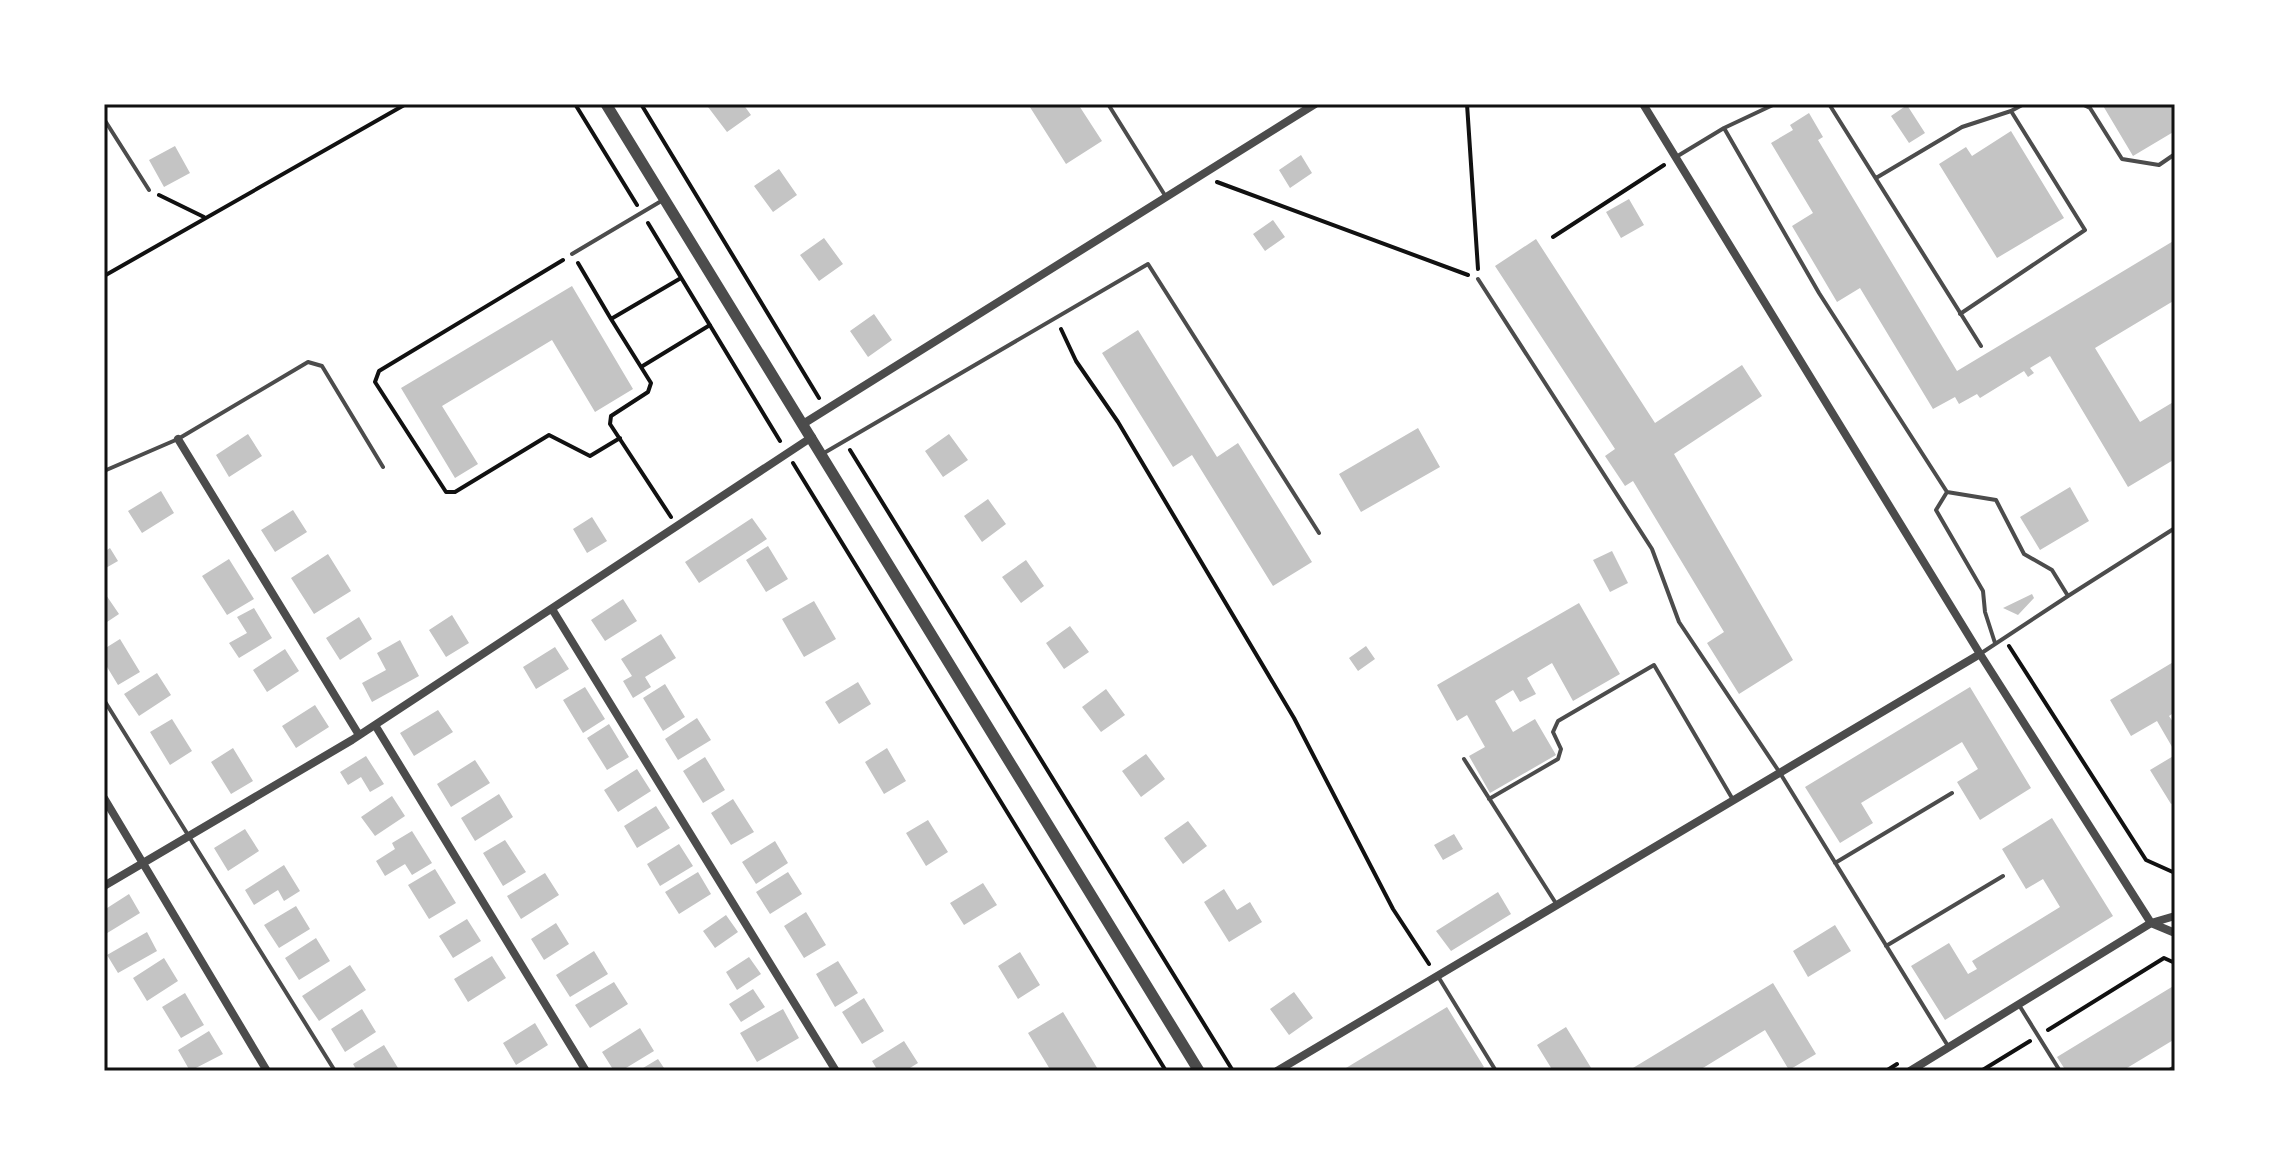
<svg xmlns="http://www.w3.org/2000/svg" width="2279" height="1175" font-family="Inter,sans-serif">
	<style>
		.building { fill: #c4c4c4 }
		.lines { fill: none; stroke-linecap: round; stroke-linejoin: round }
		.path { stroke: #111; stroke-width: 4 }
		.service { stroke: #4c4c4c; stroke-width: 4 }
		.minor { stroke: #4c4c4c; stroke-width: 8 }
		.tertiary { stroke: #4c4c4c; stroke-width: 11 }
		.neatline { fill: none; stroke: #111; stroke-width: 3 }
	</style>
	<rect width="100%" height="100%" fill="#fff"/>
	<path class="building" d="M712 104H743L751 115 727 132 708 107Z
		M1028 104H1078L1102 141 1066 164Z
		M2102 104H2171L2175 111V131L2133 156Z
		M1907 105 1925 133 1909 143 1891 116Z
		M1809 113 1823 137 1818 140 1957 371 2175 240V300L2095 348 2140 422 2175 401V459L2128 487 2050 356 2030 368 2034 373 2028 377 2024 371 1980 398 1977 394 1959 404 1955 397 1933 409 1860 288 1837 302 1792 226 1813 213 1771 143 1793 130 1790 125Z
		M2011 131 2064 218 1997 258 1939 164 1966 147 1972 156Z
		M175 146 190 173 164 187 149 160Z
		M1301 155 1312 173 1290 188 1279 170Z
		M779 169 797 195 773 212 754 186Z
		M1629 199 1644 225 1621 238 1606 212Z
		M1273 220 1285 237 1265 251 1253 234Z
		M824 238 843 264 819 281 800 255Z
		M1536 239 1655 423 1742 365 1762 396 1674 454 1793 660 1739 694 1707 643 1724 632 1633 481 1625 486 1605 456 1615 449 1495 266Z
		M572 286 633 389 595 412 552 340 442 406 478 464 455 478 401 388Z
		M874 314 892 340 868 357 850 331Z
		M1138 330 1217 457 1238 443 1312 562 1273 586 1192 455 1173 467 1102 353Z
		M1418 428 1440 467 1361 512 1339 474Z
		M248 434 262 456 229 477 216 455Z
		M949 434 968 460 943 477 925 451Z
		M2070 487 2089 521 2040 550 2020 517Z
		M161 491 174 513 142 533 128 511Z
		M988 499 1006 524 982 542 964 516Z
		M293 510 307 532 275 552 261 530Z
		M592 517 607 541 587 553 573 529Z
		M752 518 767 539 699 583 685 562Z
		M768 546 788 579 766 592 746 560Z
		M110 548 118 561 104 569V552Z
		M1612 551 1628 583 1610 592 1593 560Z
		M328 554 351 591 314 614 291 578Z
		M229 559 254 599 227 615 202 576Z
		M1026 560 1044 586 1021 603 1002 577Z
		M104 592 119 614 104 624Z
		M2032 594 2034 598 2018 615 2003 608Z
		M623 599 637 621 605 641 591 620Z
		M814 601 836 639 804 657 782 619Z
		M1579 603 1620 674 1573 701 1552 663 1527 678 1536 694 1520 702 1513 690 1495 701 1513 732 1535 719 1556 755 1490 793 1469 756 1485 747 1467 715 1457 721 1437 685Z
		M254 608 272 638 239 658 229 643 247 633 237 617Z
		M452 615 469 643 446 657 429 630Z
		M359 617 372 639 340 660 326 638Z
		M1070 626 1089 652 1064 669 1046 643Z
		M661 634 676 658 645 677 651 687 633 698 623 681 632 676 621 659Z
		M120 639 140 672 118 685 104 662V649Z
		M400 640 419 676 372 702 362 683 386 670 377 653Z
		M1366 646 1375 659 1358 671 1349 658Z
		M555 647 569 669 536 689 523 667Z
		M285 649 299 671 267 692 253 670Z
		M2175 661V712L2169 716 2175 725V752L2157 721 2131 736 2110 700Z
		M157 673 171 695 139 716 124 694Z
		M858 682 871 704 839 724 825 702Z
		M665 684 685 717 663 731 643 698Z
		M585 687 605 719 583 733 563 700Z
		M1970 687 2031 788 1980 820 1957 782 1978 769 1962 742 1861 803 1873 823 1840 843 1805 787Z
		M1106 689 1125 715 1101 732 1082 707Z
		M315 705 329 727 296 748 282 726Z
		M438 710 453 732 414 756 400 733Z
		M697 718 711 740 678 760 665 739Z
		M172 719 192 751 170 765 150 732Z
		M609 724 629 757 607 770 587 738Z
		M233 748 253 781 231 794 211 762Z
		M887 748 906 781 884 794 865 762Z
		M1146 754 1165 779 1141 797 1122 771Z
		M2175 755V802L2171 804 2150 770Z
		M366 756 384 784 370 792 361 777 348 785 340 772Z
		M705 757 725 790 703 803 683 771Z
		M475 760 490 783 451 807 437 784Z
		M637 769 651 791 618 812 604 790Z
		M499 794 513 817 475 841 461 818Z
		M392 796 405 816 375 836 361 817Z
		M733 799 754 832 731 845 711 813Z
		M656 806 670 828 637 848 624 826Z
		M2052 818 2113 916 1945 1020 1911 966 1949 943 1968 974 1977 969 1972 961 2060 907 2043 879 2026 889 2002 849Z
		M928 820 948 852 926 866 906 833Z
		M1188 821 1207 846 1183 864 1164 838Z
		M245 829 259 851 228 871 214 848Z
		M412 831 432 863 412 875 405 864 385 876 376 861 395 849 392 843Z
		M1454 834 1463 849 1443 860 1434 845Z
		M505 840 526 872 503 886 483 853Z
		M775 841 788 863 756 884 742 862Z
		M679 844 693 866 660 886 647 864Z
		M284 865 300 891 284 901 278 890 254 905 245 890Z
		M435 869 456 903 429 919 408 885Z
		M698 872 711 894 679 914 665 892Z
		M788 872 802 894 770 914 756 892Z
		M545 873 559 895 521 919 507 896Z
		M983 883 997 905 964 925 950 903Z
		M1224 889 1237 910 1250 902 1262 922 1229 942 1204 902Z
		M1498 892 1511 914 1451 951 1436 931Z
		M129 894 140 913 104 935V910Z
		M296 906 310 929 279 948 264 925Z
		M806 912 826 945 804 958 784 926Z
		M726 915 738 932 715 948 703 931Z
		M467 919 481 941 453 958 439 936Z
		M556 923 569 944 544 960 531 939Z
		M1835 925 1851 951 1808 977 1793 951Z
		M147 932 157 951 118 973 107 955Z
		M316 938 330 961 299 980 285 958Z
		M594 951 608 974 570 997 556 975Z
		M1020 952 1040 985 1018 999 998 966Z
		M492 956 506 978 468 1002 454 979Z
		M749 957 761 974 737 990 726 972Z
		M164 958 178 981 147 1001 133 978Z
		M838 961 858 993 835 1007 816 974Z
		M350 965 366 990 319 1021 302 996Z
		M614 982 628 1004 590 1028 575 1005Z
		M1773 983 1816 1054 1789 1070 1765 1030 1698 1071H1628Z
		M2175 985V1039L2122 1071H2066L2057 1057Z
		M753 989 765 1007 741 1022 729 1004Z
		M1294 992 1313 1018 1289 1035 1270 1009Z
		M185 993 204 1025 181 1038 162 1007Z
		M864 998 884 1031 862 1044 842 1012Z
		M1447 1007 1484 1067 1478 1071H1341Z
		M362 1009 376 1032 345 1052 331 1029Z
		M783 1009 799 1038 757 1062 740 1033Z
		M1063 1012 1099 1071H1051L1028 1033Z
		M535 1023 548 1045 516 1065 503 1043Z
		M1566 1027 1593 1071H1553L1537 1045Z
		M640 1028 654 1051 621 1071H614L602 1052Z
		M209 1031 223 1054 190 1071 178 1050Z
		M904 1041 918 1063 905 1071H878L872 1061Z
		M384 1045 398 1068 393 1071H357L353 1064Z
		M658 1059 666 1071H638Z"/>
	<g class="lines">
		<path class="path" d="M575 104 637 205
			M641 104 819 398
			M1467 104 1478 269
			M1217 182 1468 275
			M159 195 204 217
			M648 223 780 441
			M1553 237 1664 165
			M563 260 379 371 375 382 446 492H455L549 435 590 456 620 438
			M578 263 611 319
			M104 276 406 104
			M1061 329 1076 361 1118 422 1294 718 1393 909 1429 964
			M641 367 710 325
			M850 450 1233 1071
			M793 463 1166 1071
			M671 517 610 424 611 416 648 392 651 383 611 319 681 278
			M2009 646 2146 860 2175 873
			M2048 1030 2164 958 2175 963
			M1886 1071 1897 1064
			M1981 1071 2030 1041"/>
		<path class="service" d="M1108 104 1166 197
			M1775 104 1724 128 1819 293 1947 492 1996 500 2024 554 2052 570 2068 596 2175 528
			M1829 104 1981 346
			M2082 104 2090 108 2122 159 2159 165 2175 154
			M2011 111 2024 104
			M104 119 149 190
			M1676 157 1724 128
			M1876 178 1962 127 2011 111 2085 230 1960 314
			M572 254 663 200
			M1478 279 1652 549 1679 622 1780 773 1948 1046
			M824 453 1148 264 1319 533
			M104 471 178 439 308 362 322 366 383 467
			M1947 492 1936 510 1983 591 1985 612 1995 643
			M1980 654 2068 596
			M104 700 335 1071
			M1464 759 1557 905
			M1489 799 1558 759 1561 749 1553 732 1558 721 1654 665 1732 798
			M1835 863 1952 793
			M1886 946 2003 876
			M1439 978 1496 1071
			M2019 1005 2060 1071
			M2168 1071 2175 1067"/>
		<path class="minor" d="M1643 104 1980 654 2151 923 2175 933
			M803 424 1315 104
			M178 439 359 735
			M552 609 836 1071
			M375 725 586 1071
			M104 798 267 1071
			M104 886 352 740 812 437
			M1277 1071 1980 654
			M1910 1071 2151 923 2175 916"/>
		<path class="tertiary" d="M606 104 1199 1071"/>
	</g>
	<rect width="2279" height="1175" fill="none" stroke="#ffffff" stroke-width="212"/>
	<rect x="106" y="106" width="2067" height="963" class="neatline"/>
</svg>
